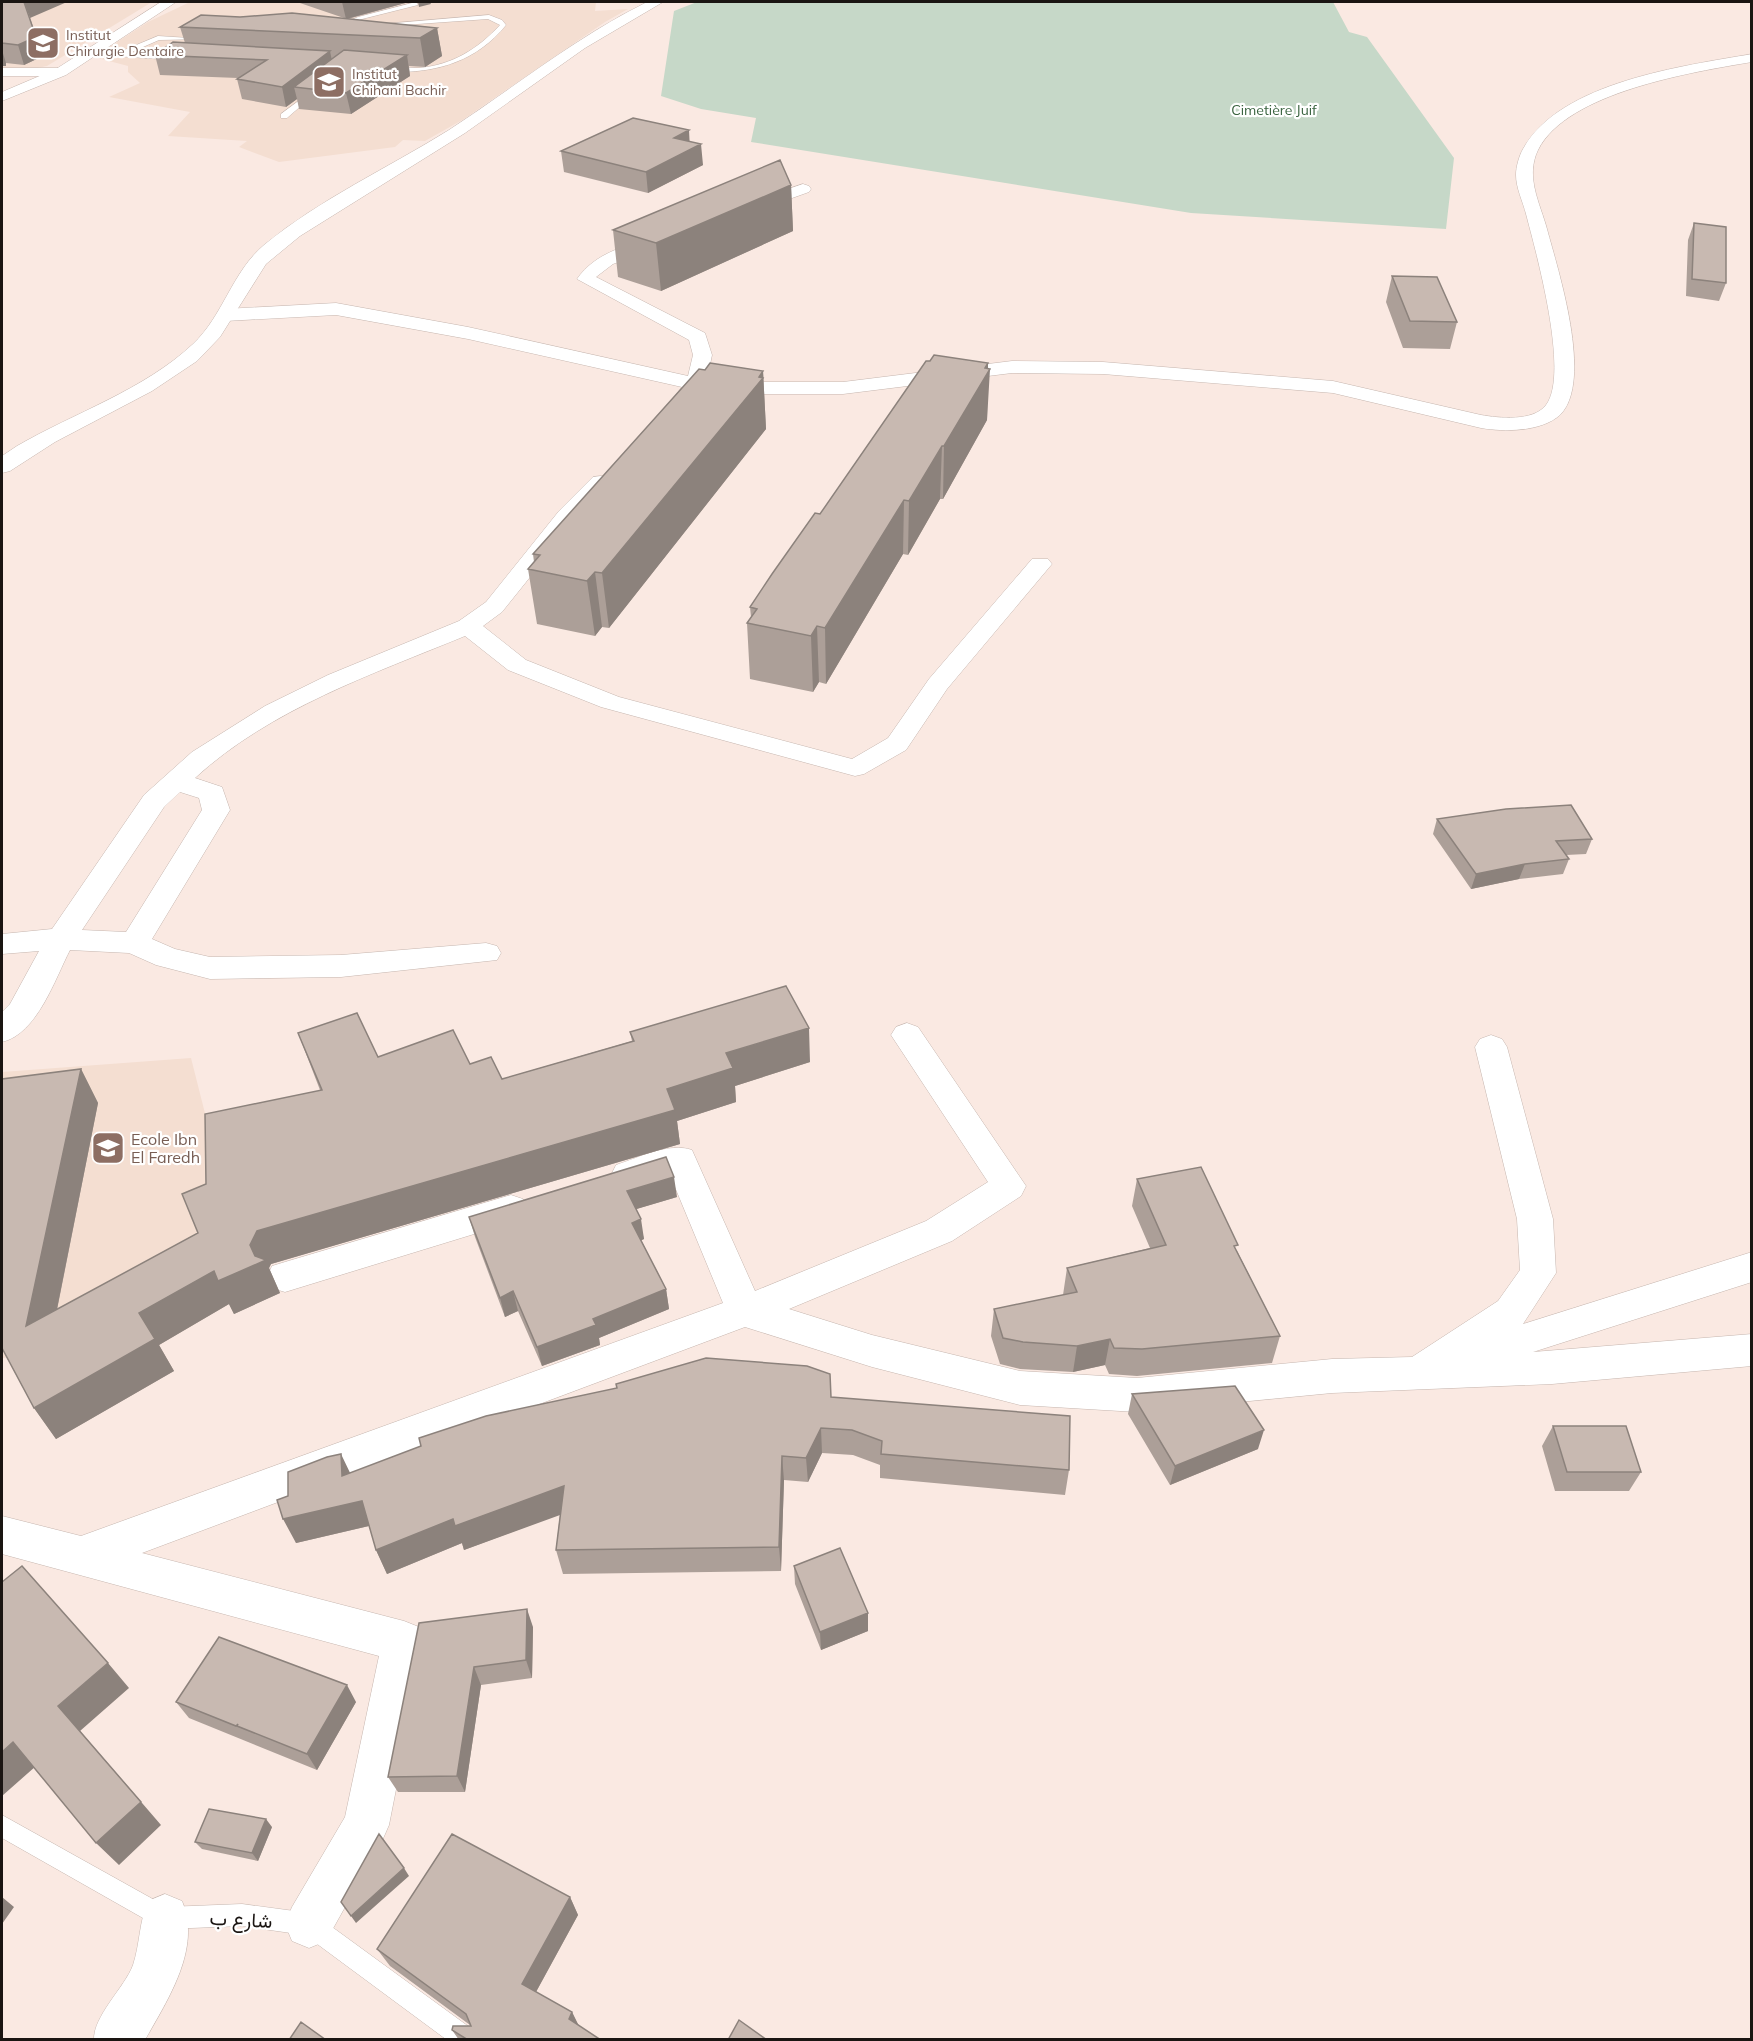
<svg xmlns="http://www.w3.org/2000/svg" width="1753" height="2041" font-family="Mulish,Vazirmatn,sans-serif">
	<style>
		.education { fill: #f4ded1 }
		.green { fill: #c6d8c8 }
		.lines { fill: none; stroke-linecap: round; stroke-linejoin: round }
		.service-casing { stroke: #c6b6af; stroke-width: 1 }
		.minor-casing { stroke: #c6b6af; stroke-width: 1 }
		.secondary-casing { stroke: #c6b6af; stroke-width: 1 }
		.service { fill: #fff; fill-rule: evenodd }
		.minor { fill: #fff; fill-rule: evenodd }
		.secondary { fill: #fff; fill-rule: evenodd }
		.wall { fill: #ac9f98 }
		.shaded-wall { fill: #8c827c }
		.building { fill: #c8b9b1; stroke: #8c827c; stroke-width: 1.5 }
		.labels { text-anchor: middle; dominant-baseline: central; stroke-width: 4.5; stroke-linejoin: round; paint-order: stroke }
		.far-education-label { font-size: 14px; fill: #785e54; stroke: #fff; text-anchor: start }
		.far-park-label { font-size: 14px; fill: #39633f; stroke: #fff }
		.education-label { font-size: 16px; fill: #785e54; stroke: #fff; text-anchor: start }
		.near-street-label { font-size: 20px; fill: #1a1512; stroke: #fff }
	</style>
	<rect width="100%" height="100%" fill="#fae9e2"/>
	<path class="education" d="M2 2H152L47 66 28 70 2 69Z
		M190 2H596L595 11 628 9 605 22 464 119 425 141 403 140 395 147 279 162 239 147 247 141 168 136 190 112 109 97 140 83 128 72V66L94 57 148 22Z
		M191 1058 233 1224 66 1354 2 1358V1072Z"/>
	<path class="green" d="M697 2H1333L1349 32 1367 37 1454 158 1446 229 1191 213 751 142 756 118 701 109 661 96 674 11Z"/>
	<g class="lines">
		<g class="service-casing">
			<path id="service" d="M416 2 418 5 362 19 340 28 335 27 358 17Z
				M489 15 502 20 506 25C476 62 436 73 390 72L387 70C395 66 409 68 419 68 452 65 478 49 500 25L488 19 375 27 372 25Z
				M158 36 205 39 159 40 127 54 177 57 175 60 85 54 88 52 117 53Z
				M312 91 317 92 287 118H281V114Z
				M2 1815 167 1907 242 1904 309 1913 317 1916 476 2032 480 2040H447L305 1935 242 1926 165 1929 157 1926 2 1838Z"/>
		</g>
		<g class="minor-casing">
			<path id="minor" d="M1752 54V62C1693 72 1567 92 1538 150 1525 177 1540 203 1547 229 1558 270 1594 381 1560 415 1541 432 1504 432 1481 428L1333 393 1103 374 1012 373 843 394H730L700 390C693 400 689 408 675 404L672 400 682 387 468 339 336 315 225 321 216 315 225 309 336 303 468 327 688 376 693 355 689 340 577 279C595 253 626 245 655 238L664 243 661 247 613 264 596 277 705 333 712 355 707 379 730 382H843L1012 361 1103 362 1333 381 1481 415C1499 418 1533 422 1546 405 1570 374 1536 252 1526 214 1523 202 1516 188 1516 175 1516 167 1519 156 1523 149 1560 82 1683 66 1752 54Z
				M2 68H61L68 72 61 76H2Z
				M803 184 809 186 811 189 809 192 753 212 745 207 747 203Z
				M601 476 609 477 612 482 609 487 575 521 502 612 483 626 526 660 619 697 852 759 888 738 929 679 1032 559H1048L1052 564 947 689 906 750 864 774 855 776 601 707 508 670 465 636C373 674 270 709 195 778L222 787 230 810 152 939 175 949 210 957 341 955 486 943 497 946 501 953 497 960 341 977 210 979 156 965 129 953 70 950C55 979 37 1034 2 1042V1012L10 1004 39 951 2 954V934L52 929 144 795 192 752 265 706 328 675 459 621 486 602 559 511 593 477ZM180 792 199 798 202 810 126 932 82 930 164 807Z
				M907 1023 918 1027 1026 1186 1021 1196 952 1241 789 1309 872 1335 1020 1371 1137 1378 1332 1359 1412 1357 1498 1301 1520 1270 1517 1219 1475 1047 1480 1039 1491 1035 1502 1039 1507 1047 1553 1219 1556 1273 1523 1324 1752 1252V1282L1533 1352 1752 1334V1366L1552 1384 1332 1393 1137 1412 1020 1405 872 1367 745 1327 142 1553 404 1621 419 1627 425 1642 389 1825 382 1841 326 1941 309 1948 292 1941 285 1924 292 1907 345 1817 379 1656 2 1554V1516L81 1536 723 1303 670 1175 628 1188 616 1185 611 1175 616 1165C638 1158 669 1142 692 1150L755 1291 926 1221 988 1182 891 1035 896 1027Z
				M511 1195 523 1199 528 1209 523 1219 285 1292 272 1288 267 1277 272 1266 285 1262Z
				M165 1894 182 1901C202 1948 168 1999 145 2040H94C93 2016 125 1987 133 1965 140 1944 139 1922 148 1901Z"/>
		</g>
		<g class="secondary-casing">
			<path id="secondary" d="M161 2H176L66 75 2 101V92L56 69Z
				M647 2H663L585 48 465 133 300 236 266 264 220 337 197 361 152 391 55 442 10 471 2 473V456L17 446C74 413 144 390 193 344 223 316 232 272 264 245 320 199 388 168 449 130 515 87 576 37 647 2Z"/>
		</g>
		<use href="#service" class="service"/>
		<use href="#minor" class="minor"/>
		<use href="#secondary" class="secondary"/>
	</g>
	<path class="wall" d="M2 2 30 18 43 56 24 65 6 63V66H2Z
		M297 2H409L348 19 437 28 442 56 425 67 409 66 410 76 351 114 299 109 297 99 286 107 242 99 237 79 238 78 160 75 155 55 185 43 180 27 240 17 344 18Z
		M690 142 703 165 648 193 564 172 561 151Z
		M791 185 793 231 661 291 618 277 613 230Z
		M1694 223 1726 283 1719 301 1686 296 1688 240Z
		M1392 276 1457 322 1450 349 1403 348 1386 302Z
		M988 363 987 420 943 499H940L908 555 903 554 826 684 819 682 813 692 750 679 747 623 751 617 750 607 820 514Z
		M705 370 763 371 766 429 609 628 602 627 595 636 537 624 528 569 534 562 533 554Z
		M1437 819 1592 839 1586 854 1566 855 1569 859 1563 874 1519 879 1471 889 1433 834Z
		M630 1032 810 1062 735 1086 736 1102 677 1121 680 1144 271 1264 269 1268 280 1293 234 1314 229 1304 159 1345 174 1371 56 1439 34 1408 4 1352H2V1079L81 1069 98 1103 57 1310 198 1233 206 1184 320 1090 298 1033 378 1057 470 1064 502 1079 632 1041Z
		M1137 1179 1237 1251 1280 1336 1272 1363 1137 1376 1109 1374 1105 1365 1073 1372 1020 1369 1000 1364 991 1336 994 1309 1063 1295 1067 1268 1150 1248 1132 1206Z
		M677 1197 636 1209 644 1239 641 1240 666 1289 669 1309 599 1338 600 1345 542 1366 518 1311 505 1317 475 1237 469 1217Z
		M1132 1394 1258 1449 1170 1485 1128 1414Z
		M831 1397 1069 1470 1065 1495 880 1478V1465L853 1455 822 1453 808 1482 784 1480 781 1571 563 1574 556 1550 560 1514 464 1550 462 1543 387 1574 376 1550 369 1526 296 1543 288 1496 350 1473Z
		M1553 1426 1641 1472 1629 1491H1555L1542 1446Z
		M794 1566 868 1613V1631L821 1650 795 1584Z
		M419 1623 533 1627 532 1678 481 1685 465 1792H398L388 1777Z
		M176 1702H356L317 1770 189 1718Z
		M272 1827 258 1861 202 1849 195 1842Z
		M570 1897 578 1915 536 1992 572 2012 578 2025 601 2040H459L452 2030 471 2026 470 2025 390 1966 377 1949Z"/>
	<path class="shaded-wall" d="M24 2H67L30 18Z
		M342 2H409L346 19Z
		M418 2H430L431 4 419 7Z
		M437 28 442 56 425 67 420 38Z
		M36 37 43 56 24 65 18 45Z
		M2 50 6 63V66H2Z
		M330 51 334 71 294 87 297 99 286 107 282 87Z
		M407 55 410 76 351 114 346 93Z
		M689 130 690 150 701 144 703 165 648 193 646 172 674 138Z
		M791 185 793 231 661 291 656 243Z
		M988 363V372L990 369 987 420 943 499 944 446Z
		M763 371 766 429 609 628 602 573Z
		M942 446 940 499 908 555 909 501Z
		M904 500 903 554 826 684 825 628Z
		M595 572 602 627 595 636 587 581Z
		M817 626 819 682 813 692 811 636Z
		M1525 864 1519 879 1471 889 1476 874Z
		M809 1028 810 1062 735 1086 736 1102 677 1121 680 1144 271 1264 269 1268 280 1293 234 1314 229 1304 159 1345 174 1371 56 1439 34 1408 139 1313 214 1271 250 1245 257 1231 667 1089 726 1053Z
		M81 1069 98 1103 47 1359 26 1326Z
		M674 1177 677 1197 630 1211 627 1191Z
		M641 1219 644 1239 636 1243 632 1223Z
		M666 1289 669 1309 599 1338 600 1345 542 1366 537 1347 593 1319Z
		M513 1291 518 1311 505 1317 500 1298Z
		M1110 1339 1105 1365 1073 1372 1077 1346Z
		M821 1428 822 1453 808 1482 806 1458Z
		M1264 1430 1258 1449 1170 1485 1175 1466Z
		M341 1454 353 1479 342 1476Z
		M782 1456 784 1480 781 1571 779 1547Z
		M564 1486 571 1511 464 1550 462 1543 387 1574 376 1550 453 1519Z
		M362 1501 373 1525 296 1543 283 1519Z
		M527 1609 533 1627 532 1678 526 1660Z
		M868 1613V1631L821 1650 820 1632Z
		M108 1663 129 1688 80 1731 161 1825 119 1865 96 1843 58 1706Z
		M474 1667 481 1685 465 1792 457 1776Z
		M347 1685 356 1702 317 1770 307 1754Z
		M13 1742 36 1766 2 1796V1752Z
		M266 1819 272 1827 258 1861 252 1853Z
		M404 1868 409 1876 356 1923 351 1916Z
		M2 1897 14 1907 2 1924Z
		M570 1897 578 1915 531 2001 522 1984Z
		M572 2012 580 2028 569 2019Z"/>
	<path class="building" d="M2 2H24L36 37 18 45 2 43Z
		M292 13 437 28 420 38 180 27 201 15 240 17Z
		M173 42 330 51 282 87 237 79 267 60 155 55Z
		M344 50 407 55 346 93 294 87Z
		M633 118 689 130 674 138 701 144 646 172 561 151Z
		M780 160 791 185 656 243 613 230Z
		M1694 223 1726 227V283L1692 279Z
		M1392 276 1437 277 1457 322 1410 321Z
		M934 355 988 363 985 368 990 369 944 446H942L909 501 904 500 825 628 817 626 811 636 747 623 757 609 750 607 772 574 815 513 820 514 926 361H930Z
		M710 363 763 371 759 377 763 378 602 573 595 572 587 581 528 569 540 555 533 554 699 369 705 370Z
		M1571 805 1592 839 1556 841 1569 859 1525 864 1476 874 1437 819 1506 809Z
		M786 986 809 1028 726 1053 733 1068 667 1089 675 1110 257 1231 250 1245 255 1256 266 1260 218 1281 214 1271 139 1313 155 1339 34 1408 2 1348V1079L81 1069 26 1326 198 1233 182 1194 206 1184 205 1114 322 1090 298 1033 357 1013 378 1057 453 1030 470 1064 491 1057 502 1079 634 1041 630 1032Z
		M666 1157 674 1177 627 1191 641 1219 632 1223 666 1289 593 1319 596 1325 537 1347 513 1291 500 1298 469 1217Z
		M1201 1167 1238 1245 1234 1246 1280 1336 1142 1349 1114 1348 1110 1339 1077 1346 1023 1342 1003 1338 994 1309 1077 1292 1067 1268 1166 1245 1137 1179Z
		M706 1358 807 1366 830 1374 831 1397 1070 1416 1069 1470 881 1454 882 1441 852 1430 821 1428 806 1458 782 1456 779 1547 556 1550 564 1486 455 1526 453 1519 376 1550 362 1501 283 1519 277 1500 288 1496V1472L327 1457 341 1454 342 1476 421 1446 419 1438 486 1416 617 1388 616 1384Z
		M1235 1386 1264 1430 1175 1466 1132 1394Z
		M1553 1426H1626L1641 1472H1567Z
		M840 1548 868 1613 820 1632 794 1566Z
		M22 1566 108 1663 58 1706 141 1802 96 1843 13 1742 2 1752V1582Z
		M527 1609 526 1660 474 1667 457 1776 388 1777 419 1623Z
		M219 1637 347 1685 307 1754 237 1726 238 1724 236 1726 176 1702Z
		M209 1809 266 1819 252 1853 195 1842Z
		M379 1834 404 1868 351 1916 341 1902Z
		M452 1834 570 1897 522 1984 572 2012 569 2019 601 2040H468L452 2030 453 2026H471L466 2014 377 1949Z
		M739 2020 767 2040H728Z
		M301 2022 326 2040H289Z"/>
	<defs>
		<g id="university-square" transform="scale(1.725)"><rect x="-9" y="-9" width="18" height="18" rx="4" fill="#8d6e63" stroke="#fff"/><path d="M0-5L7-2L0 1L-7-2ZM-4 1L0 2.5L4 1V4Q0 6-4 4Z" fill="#fff"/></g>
		<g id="school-square" transform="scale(1.725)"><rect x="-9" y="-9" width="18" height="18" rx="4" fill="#8d6e63" stroke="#fff"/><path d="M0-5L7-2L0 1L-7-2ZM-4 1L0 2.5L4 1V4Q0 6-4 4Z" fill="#fff"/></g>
	</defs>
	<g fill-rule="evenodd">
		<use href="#university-square" x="43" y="43"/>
		<use href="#university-square" x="329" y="82"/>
		<use href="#school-square" x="108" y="1148"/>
	</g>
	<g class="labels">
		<g class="far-education-label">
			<text x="66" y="35">Institut<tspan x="66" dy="16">Chirurgie Dentaire</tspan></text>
			<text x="352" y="74">Institut<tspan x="352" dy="16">Chihani Bachir</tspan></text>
		</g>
		<g class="far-park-label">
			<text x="1274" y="110">Cimetière Juif</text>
		</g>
		<g class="education-label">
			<text x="131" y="1139">Ecole Ibn<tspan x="131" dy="18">El Faredh</tspan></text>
		</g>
		<g class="near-street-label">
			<text transform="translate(241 1919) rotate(3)">شارع ب</text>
		</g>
	</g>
	<rect width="1753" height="2041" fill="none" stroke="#1a1512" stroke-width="6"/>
</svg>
